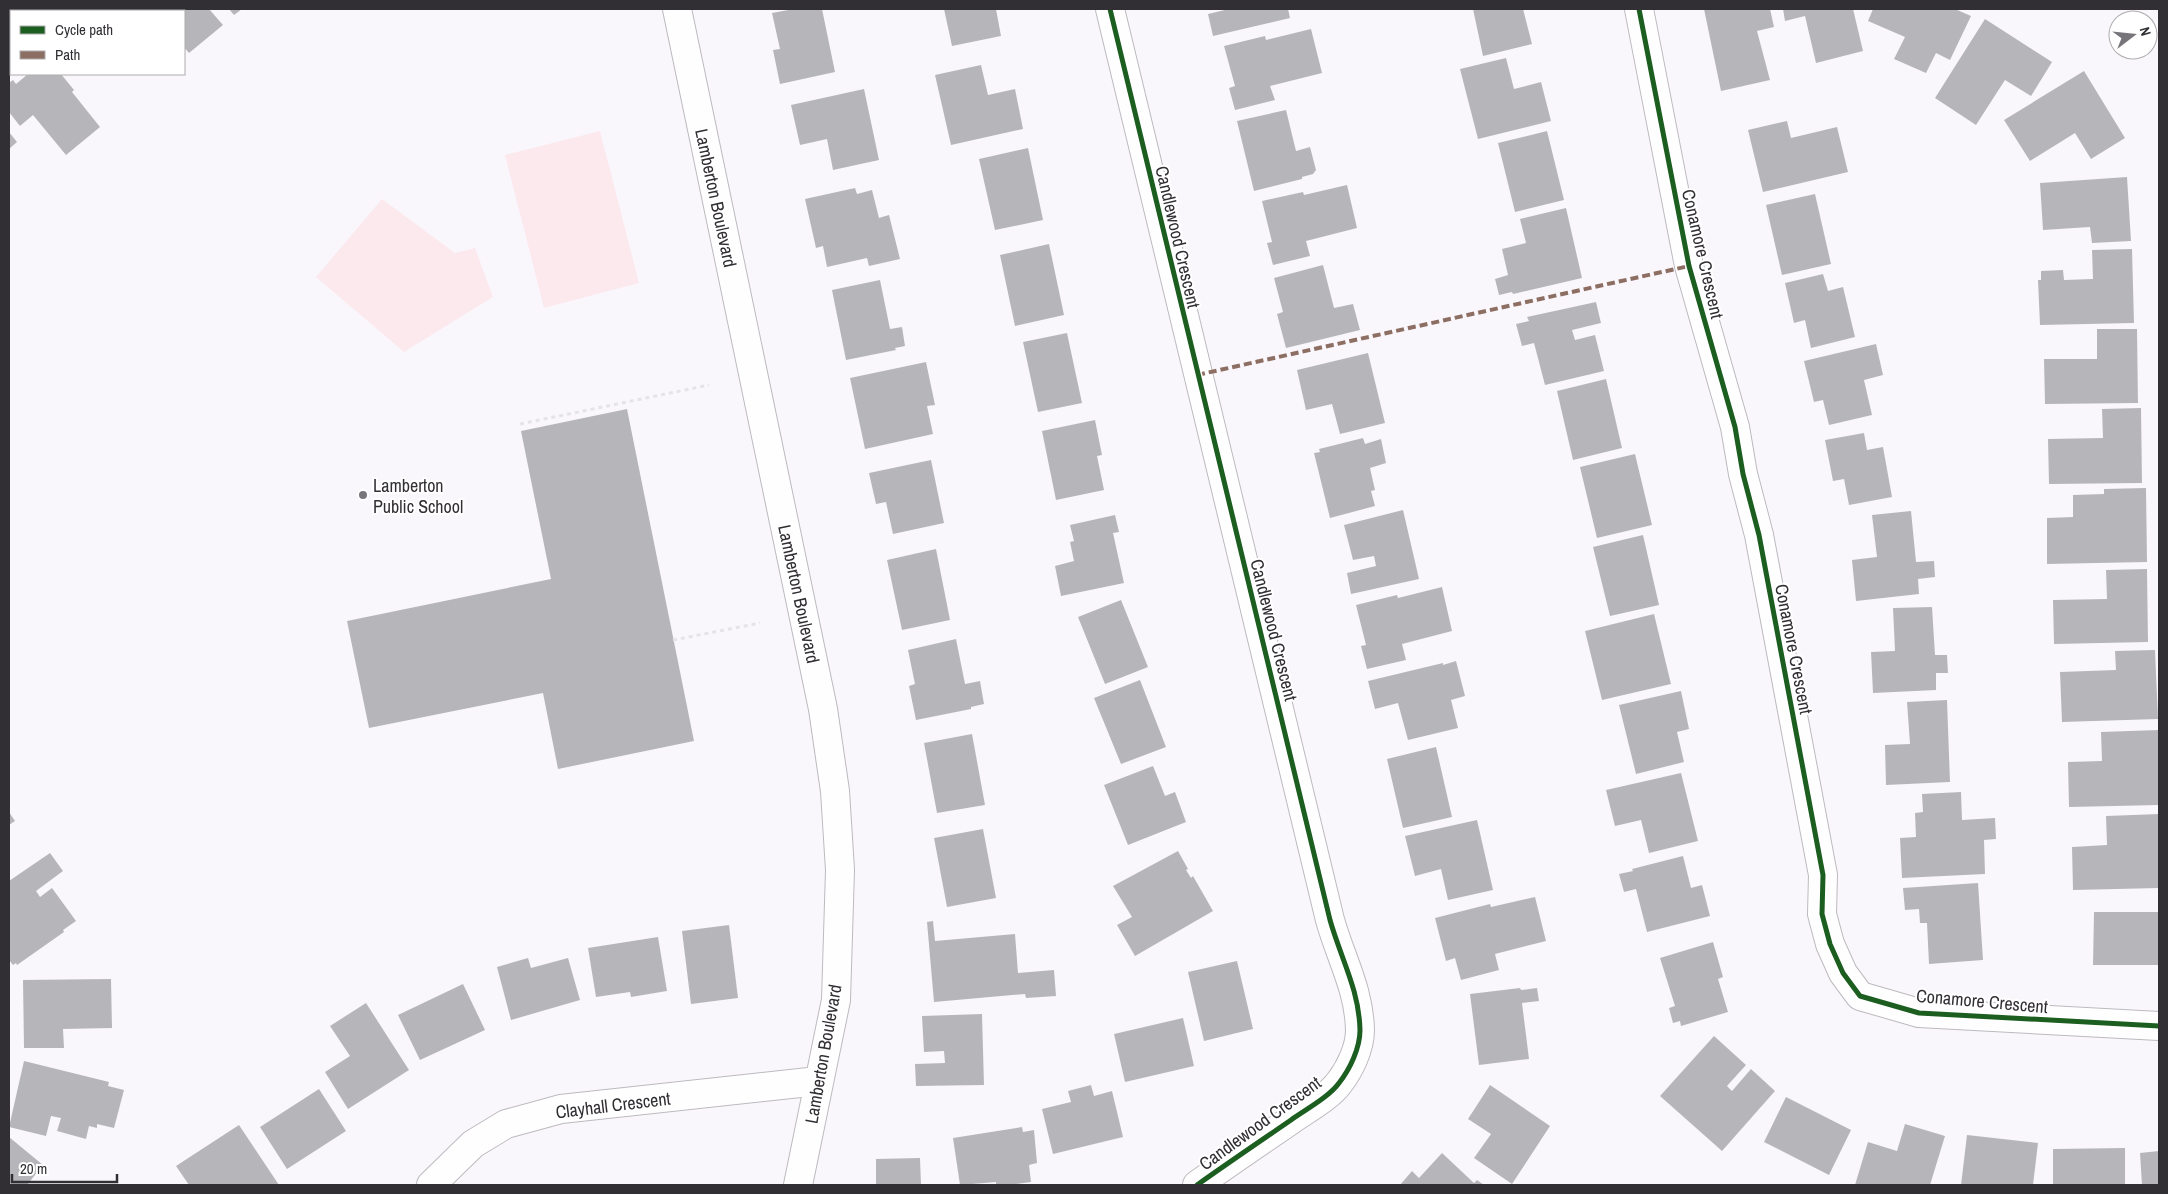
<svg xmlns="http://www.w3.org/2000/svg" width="2168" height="1194" font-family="'Archivo Narrow',sans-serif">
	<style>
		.green { fill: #fbe9ee }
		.building { fill: #b6b6ba }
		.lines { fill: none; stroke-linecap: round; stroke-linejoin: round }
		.street-casing { stroke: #bdbabf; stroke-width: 30 }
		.path { stroke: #e5e3e6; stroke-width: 3; stroke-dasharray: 4 4; stroke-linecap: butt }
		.street { stroke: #fefeff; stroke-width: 28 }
		.quiet { stroke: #8d6e63; stroke-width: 4; stroke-dasharray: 8 4; stroke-linecap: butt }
		.cycleway-casing { stroke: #fff; stroke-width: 8 }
		.cycleway { stroke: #1b5e20; stroke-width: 5 }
		.poi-dot { fill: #78757a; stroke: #fff; stroke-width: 2 }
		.labels { text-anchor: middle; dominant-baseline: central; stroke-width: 4; stroke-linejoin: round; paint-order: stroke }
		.street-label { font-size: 18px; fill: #322f34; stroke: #fff }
		.poi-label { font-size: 18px; fill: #322f34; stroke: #fff; text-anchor: start }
	</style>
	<rect width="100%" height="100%" fill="#faf7fc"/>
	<path class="green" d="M600 131 639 283 544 308 505 155Z
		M382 199 455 253 475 248 493 297 404 352 316 277Z"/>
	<path class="building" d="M89 9H112L114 11H86Z
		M129 9H209L223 25 189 53 184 47V11H131Z
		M229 9H242L234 15Z
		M794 9H822L835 72 780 84 773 50 780 49 772 13Z
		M944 9H996L1001 36 952 46Z
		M1229 9H1288L1290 18 1213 36 1208 14Z
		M1473 9H1523L1532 44 1483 56Z
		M1704 9H1770L1774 27 1757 31 1770 80 1721 91Z
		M1783 9H1853L1863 51 1816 63 1805 16 1785 21Z
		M1873 9H1955L1971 16 1950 60 1936 53 1926 73 1894 59 1905 37 1868 21Z
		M1985 19 2052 62 2031 96 2005 80 1976 125 1935 98Z
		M1311 29 1322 73 1270 86 1275 100 1235 110 1229 88 1235 86 1224 46 1265 36 1266 40Z
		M1506 58 1514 89 1541 82 1551 121 1478 139 1460 69Z
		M981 65 988 95 1015 89 1023 129 951 145 935 75Z
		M2084 71 2125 138 2091 159 2075 133 2030 161 2004 120Z
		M28 74H61L74 90 72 92 100 127 66 155 33 115 20 126 9 112V83L13 80 16 84Z
		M864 89 879 160 833 170 827 139 800 145 791 105Z
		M1286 110 1296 151 1310 147 1316 170 1313 174 1302 177V179L1254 191 1237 121Z
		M1787 121 1791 138 1837 127 1848 172 1763 192 1748 130Z
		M1547 131 1564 200 1515 212 1498 143Z
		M9 132 17 142 9 149Z
		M1028 148 1043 220 995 230 979 159Z
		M2127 177 2131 241 2092 243 2090 227 2043 230 2040 183Z
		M1347 185 1357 228 1306 241 1310 256 1273 265 1267 243 1272 242 1262 201 1303 192 1304 195Z
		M855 188 857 194 872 190 879 218 889 215 900 259 869 266 867 258 827 267 823 246 816 248 805 199Z
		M1815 194 1831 264 1782 275 1766 205Z
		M1566 208 1582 278 1513 294 1512 292 1499 295 1495 279 1508 275 1502 249 1526 243 1520 219Z
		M1049 244 1064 315 1015 326 1000 255Z
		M2132 249 2134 323 2040 325 2038 280H2041V271L2063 270 2064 280 2093 279 2092 250Z
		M1323 265 1334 308 1353 304 1360 330 1286 348 1277 314 1283 312 1274 278Z
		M1823 274 1828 291 1843 287 1855 337 1811 348 1805 320 1794 323 1785 283Z
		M880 280 890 329 902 327 905 346 895 348 896 350 846 360 832 290Z
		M1596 302 1601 323 1572 330 1575 340 1595 335 1604 371 1545 385 1534 343 1522 346 1516 324 1529 321 1527 317Z
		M2097 329H2137L2138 403 2045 404 2044 359H2097Z
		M1067 333 1082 403 1038 412 1023 342Z
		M1876 344 1883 375 1864 380 1872 415 1829 425 1823 400 1814 402 1804 361Z
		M1368 353 1385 423 1340 434 1332 404 1306 410 1297 370Z
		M926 362 935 405 927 406 933 434 865 449 850 378Z
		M1606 379 1622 448 1573 460 1557 391Z
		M2141 408 2142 483 2049 484 2048 439 2103 438 2102 409Z
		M627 409 694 741 558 769 543 693 369 728 347 621 551 579 521 431Z
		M1095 420 1102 455 1097 456 1104 490 1056 500 1042 431Z
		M1864 433 1867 450 1883 447 1892 497 1849 505 1844 479 1833 481 1825 440Z
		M1363 438 1365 444 1381 439 1386 463 1370 468 1375 490 1371 491 1375 506 1330 518 1314 453 1320 452 1319 449Z
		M1635 454 1652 525 1597 538 1580 467Z
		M931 460 944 523 893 534 886 502 876 504 869 473Z
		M2146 488 2147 562 2047 564V518L2073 517V495L2104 494V489Z
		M1403 510 1419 579 1351 594 1347 573 1376 566 1374 556 1353 560 1344 525Z
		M1911 511 1916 562 1934 561 1935 577 1918 579 1919 594 1856 601 1852 560 1877 557 1872 515Z
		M1115 515 1119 532 1113 533 1124 583 1061 596 1055 566 1074 561 1070 542 1074 541 1070 525Z
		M1643 535 1659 605 1610 616 1593 547Z
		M936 549 950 620 902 630 887 560Z
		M2147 569 2148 642 2054 644 2053 600 2107 599 2106 570Z
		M1442 587 1452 631 1402 644 1406 660 1367 669 1361 646 1366 645 1356 605 1397 595 1398 598Z
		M1121 600 1148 667 1105 684 1078 617Z
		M1932 607 1935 655H1947L1948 673H1936V690L1873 693 1871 652 1895 651 1893 608Z
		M1654 614 1671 684 1602 700 1585 631Z
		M956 639 965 684 980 681 984 704 971 707V709L916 720 909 686 915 684 908 650Z
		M2155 650 2158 719 2062 722 2060 672 2116 670 2115 651Z
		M1456 661 1465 696 1451 700 1458 728 1408 740 1398 703 1375 709 1368 681 1443 663V665Z
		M1140 680 1166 747 1121 764 1094 698Z
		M1681 691 1689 729 1677 732 1684 762 1636 774 1619 705Z
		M1947 700 1950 782 1886 785 1885 745 1910 744 1907 702Z
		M2159 730V805L2069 807 2068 762 2102 761 2101 732Z
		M972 734 985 805 937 813 924 743Z
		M1436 747 1452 817 1403 828 1387 759Z
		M1153 766 1165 796 1175 792 1186 822 1128 845 1104 785Z
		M1681 773 1698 841 1649 853 1641 820 1615 826 1606 790Z
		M1961 792 1962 820 1995 818 1996 839 1984 840 1985 874 1902 878 1900 838 1916 837 1915 813 1923 812 1922 794Z
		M9 812 15 821 9 825Z
		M2159 814V888L2073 890 2072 847 2107 845 2106 816Z
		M1477 820 1493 890 1448 900 1441 869 1415 876 1405 836Z
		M983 829 996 898 947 907 934 838Z
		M1178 851 1188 869 1186 870 1191 878 1193 876 1213 911 1135 956 1117 925 1132 917 1113 886Z
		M50 853 63 871 36 891 40 897 52 888 76 921 63 930 64 932 17 965 16 963 13 965 9 960V881Z
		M1683 856 1691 888 1702 885 1710 916 1647 932 1636 889 1624 892 1619 874 1633 871 1632 869Z
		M1978 883 1983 960 1929 964 1927 923H1920L1919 909 1905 910 1903 888Z
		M1535 897 1546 941 1495 954 1499 970 1461 980 1455 958 1446 961 1435 918 1490 904 1491 907Z
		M2094 912H2159V965H2093Z
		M933 921 935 941 1015 934 1018 973 1054 970 1056 996 1026 998 1025 994 934 1002 927 922Z
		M729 925 738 998 691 1004 682 931Z
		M658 937 667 991 631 997 630 992 596 997 588 948Z
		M1713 942 1723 977 1718 979 1728 1012 1681 1026 1680 1021 1673 1023 1669 1008 1675 1006 1660 958Z
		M528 958 531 968 568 958 580 1000 511 1020 497 967Z
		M1237 961 1253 1029 1204 1041 1188 972Z
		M111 979 112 1028 63 1029 64 1048H24L23 980Z
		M463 984 485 1030 420 1060 398 1015Z
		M1520 988 1521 990 1537 988 1539 1001 1522 1003 1529 1059 1479 1065 1470 994Z
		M366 1003 409 1070 348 1109 325 1072 350 1056 330 1026Z
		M982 1014 984 1085 916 1086 915 1064 945 1063 944 1051 924 1052 922 1016Z
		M1183 1018 1194 1066 1125 1082 1114 1034Z
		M1714 1036 1746 1065 1727 1086 1732 1091 1751 1069 1775 1091 1722 1151 1660 1096Z
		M24 1061 109 1082 108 1086 124 1090 114 1128 97 1124V1128L89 1126 86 1139 57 1131 61 1118 51 1116 46 1136 9 1127Z
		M1091 1085 1094 1096 1112 1091 1123 1137 1053 1154 1042 1109 1071 1102 1068 1091Z
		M1490 1085 1550 1126 1512 1184 1474 1158 1491 1134 1468 1119Z
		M319 1089 346 1131 287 1169 260 1127Z
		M1786 1097 1851 1130 1829 1175 1764 1142Z
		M1905 1124 1945 1136 1930 1185H1855L1868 1142 1897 1151Z
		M239 1125 279 1185H189L176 1166Z
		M1022 1127 1023 1132 1034 1130 1037 1163 1029 1165 1031 1182 1008 1185H996V1182L960 1185 953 1138Z
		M1967 1135 2038 1143 2033 1185H1961Z
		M9 1137 43 1165 27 1185H9Z
		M2125 1148V1185H2053V1149Z
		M2159 1151V1185H2142L2140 1153Z
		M1442 1153 1474 1183 1477 1180 1484 1185H1400L1412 1171 1419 1178Z
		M920 1158 921 1185H876V1159Z"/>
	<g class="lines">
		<g class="street-casing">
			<path id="street" d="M677 9 823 709 835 791 840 870 836 1000 798 1185
				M1110 9 1330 920C1341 959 1359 989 1360 1030 1360 1048 1350 1069 1339 1083 1329 1097 1305 1110 1291 1120 1259 1142 1228 1163 1197 1185
				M1639 9 1689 266 1735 427 1743 474 1759 535 1823 875 1822 914 1830 944 1843 973 1860 996 1919 1013 2159 1026
				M431 1185 473 1144 506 1124 561 1109 818 1081"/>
		</g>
		<path class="path" d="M520 424 709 385
			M673 640 760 623"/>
		<use href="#street" class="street"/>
		<path class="quiet" d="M1197 375 1689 266"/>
		<g class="cycleway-casing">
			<path id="cycleway" d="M1110 9 1330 920C1341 959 1359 989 1360 1030 1360 1048 1350 1069 1339 1083 1329 1097 1305 1110 1291 1120 1259 1142 1228 1163 1197 1185
				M1639 9 1689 266 1735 427 1743 474 1759 535 1823 875 1822 914 1830 944 1843 973 1860 996 1919 1013 2159 1026"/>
		</g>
		<use href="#cycleway" class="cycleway"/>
	</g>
	<circle class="poi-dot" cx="363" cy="495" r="5"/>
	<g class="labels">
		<g class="street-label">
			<text transform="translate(716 198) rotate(78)">Lamberton Boulevard</text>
			<text transform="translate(1178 237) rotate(77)">Candlewood Crescent</text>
			<text transform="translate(1703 254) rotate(77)">Conamore Crescent</text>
			<text transform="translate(799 594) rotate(78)">Lamberton Boulevard</text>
			<text transform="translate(1274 630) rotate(76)">Candlewood Crescent</text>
			<text transform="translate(1794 649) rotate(79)">Conamore Crescent</text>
			<text transform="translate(1982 1001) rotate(5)">Conamore Crescent</text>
			<text transform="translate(823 1054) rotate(-80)">Lamberton Boulevard</text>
			<text transform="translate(613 1105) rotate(-7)">Clayhall Crescent</text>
			<text transform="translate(1260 1123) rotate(-36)">Candlewood Crescent</text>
		</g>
		<g class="poi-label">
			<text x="373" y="485">Lamberton<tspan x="373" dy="21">Public School</tspan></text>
		</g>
	</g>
	<rect width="2168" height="1194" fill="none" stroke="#322f34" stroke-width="20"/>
	<rect x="10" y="10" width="175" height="65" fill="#ffffff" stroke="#adacae"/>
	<rect x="20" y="26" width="25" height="8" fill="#1b5e20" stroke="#adacae"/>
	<text x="55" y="35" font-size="15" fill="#322f34">Cycle path</text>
	<rect x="20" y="51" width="25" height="8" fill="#8d6e63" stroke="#adacae"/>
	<text x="55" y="60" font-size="15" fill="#322f34">Path</text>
	<g transform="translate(2133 35) rotate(74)"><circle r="24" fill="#ffffff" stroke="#adacae"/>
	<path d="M0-4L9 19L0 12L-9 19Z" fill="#78757a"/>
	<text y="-8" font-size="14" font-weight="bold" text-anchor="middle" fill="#322f34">N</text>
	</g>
	<path d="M12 1174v8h105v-8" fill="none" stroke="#322f34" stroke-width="2.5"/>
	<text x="20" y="1174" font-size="15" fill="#322f34" stroke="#ffffff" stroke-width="4" paint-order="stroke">20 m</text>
</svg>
